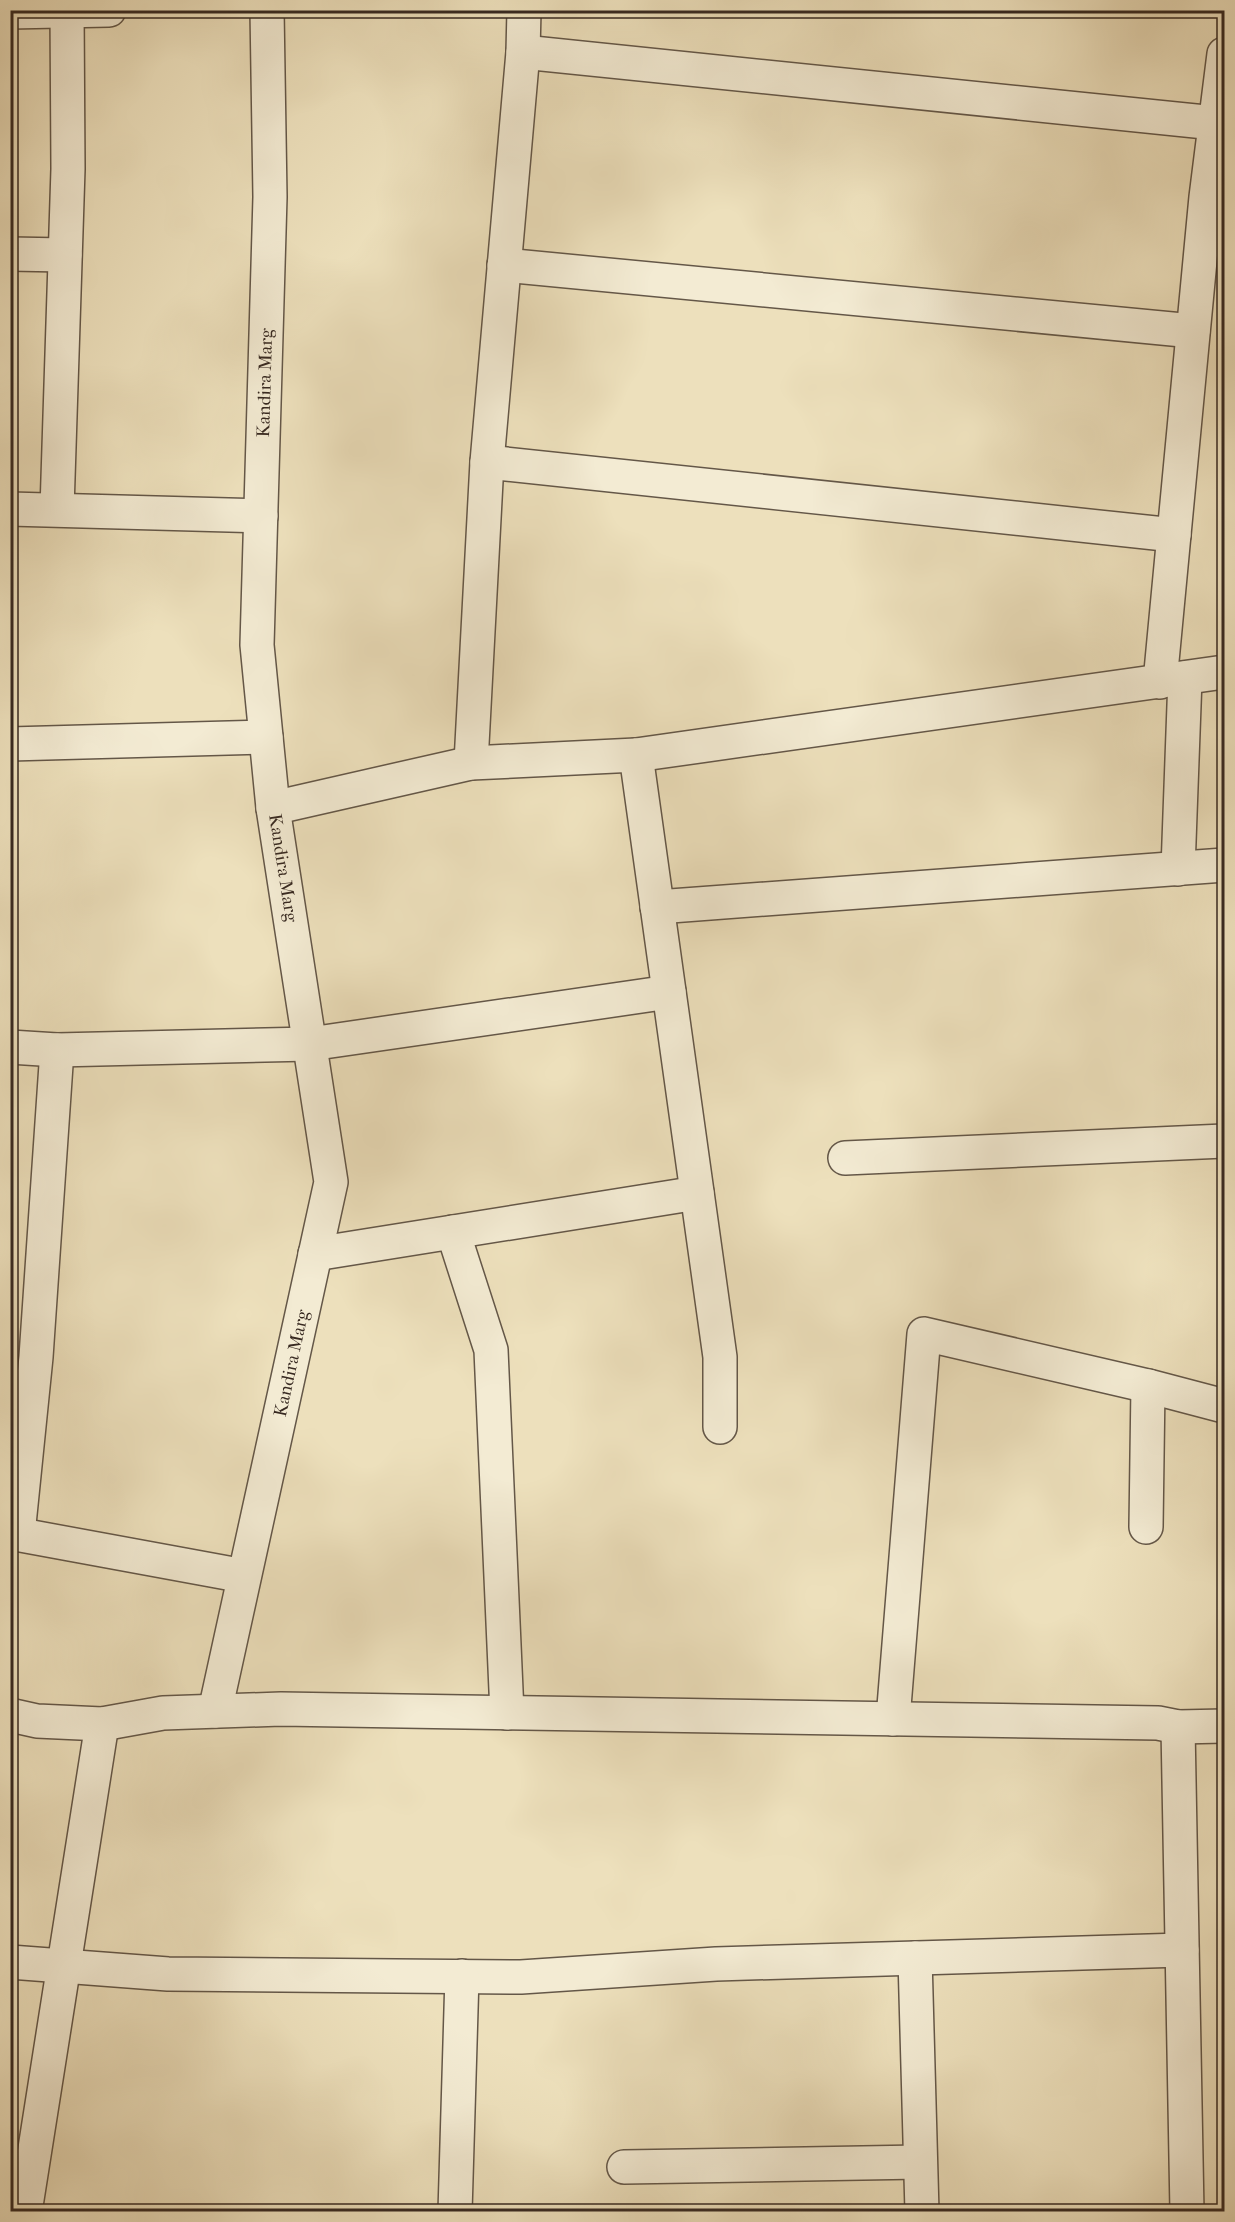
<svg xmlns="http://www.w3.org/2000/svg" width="1235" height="2222" font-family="'IM FELL French Canon',serif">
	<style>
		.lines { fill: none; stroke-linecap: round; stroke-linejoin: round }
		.street-casing { stroke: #645748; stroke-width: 36 }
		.street { stroke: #f3ebd3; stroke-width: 33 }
		.labels { text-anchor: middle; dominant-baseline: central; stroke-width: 4.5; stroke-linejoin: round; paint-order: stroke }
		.street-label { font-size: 18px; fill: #372921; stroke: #f3ebd3 }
	</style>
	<rect width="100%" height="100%" fill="#ede0bc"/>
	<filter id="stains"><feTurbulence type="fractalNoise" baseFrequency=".00333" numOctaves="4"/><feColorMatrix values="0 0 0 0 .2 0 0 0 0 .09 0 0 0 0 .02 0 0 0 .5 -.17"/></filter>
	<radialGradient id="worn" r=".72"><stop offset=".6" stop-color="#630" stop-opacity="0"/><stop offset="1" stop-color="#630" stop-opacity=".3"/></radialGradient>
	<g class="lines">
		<g class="street-casing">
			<g id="street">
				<path d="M10 12 109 10"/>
				<path d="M523 52 1215 123"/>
				<path d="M10 254 65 255"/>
				<path d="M504 265 1193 331"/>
				<path d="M487 462 1174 535"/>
				<path d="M10 509 261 516"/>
				<path d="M57 509 68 169 67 10"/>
				<path d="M1160 682 1206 197 1224 54"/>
				<path d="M10 744 266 737"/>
				<path d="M636 755 720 1357V1427"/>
				<path d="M471 763 487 462 523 52 524 10"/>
				<path d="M273 808 471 763 636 755 1224 672"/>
				<path d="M1178 869 1185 678"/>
				<path d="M657 907 1224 865"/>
				<path d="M10 1047 57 1050 310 1044 669 992"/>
				<path d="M845 1158 1224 1141"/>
				<path d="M453 1232 491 1350 507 1713"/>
				<path d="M315 1254 697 1193"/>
				<path d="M1146 1527 1148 1386"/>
				<path d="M10 1533 244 1576"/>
				<path d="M18 1534 36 1357 57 1050"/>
				<path id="s1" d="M215 1711 331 1182 273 808 257 645 270 197 267 10"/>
				<path d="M10 1715 37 1721 102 1724 163 1713 281 1709 1158 1723 1178 1727 1224 1726"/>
				<path d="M893 1719 924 1334 1148 1386 1224 1406"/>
				<path d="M1178 1727 1187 2212"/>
				<path d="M915 1958 922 2212"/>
				<path d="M10 1962 168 1974 521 1977 716 1964 1182 1950"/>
				<path d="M624 2167 920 2162"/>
				<path d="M25 2212 102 1724"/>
				<path d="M455 2212 462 1976"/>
			</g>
		</g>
		<use href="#street" class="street"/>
	</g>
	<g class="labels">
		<g class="street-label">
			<text stroke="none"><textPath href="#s1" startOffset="1346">Kandira Marg</textPath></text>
			<text transform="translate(283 868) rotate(81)">Kandira Marg</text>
			<text stroke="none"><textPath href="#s1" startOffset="356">Kandira Marg</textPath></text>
		</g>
	</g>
	<rect width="1235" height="2222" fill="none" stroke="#ede0bc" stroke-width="36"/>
	<rect x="12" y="12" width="1211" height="2198" fill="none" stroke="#372921" stroke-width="3"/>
	<rect x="18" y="18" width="1199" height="2186" fill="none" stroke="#372921" stroke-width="1.5"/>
	<rect width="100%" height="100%" filter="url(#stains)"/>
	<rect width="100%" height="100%" fill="url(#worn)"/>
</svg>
